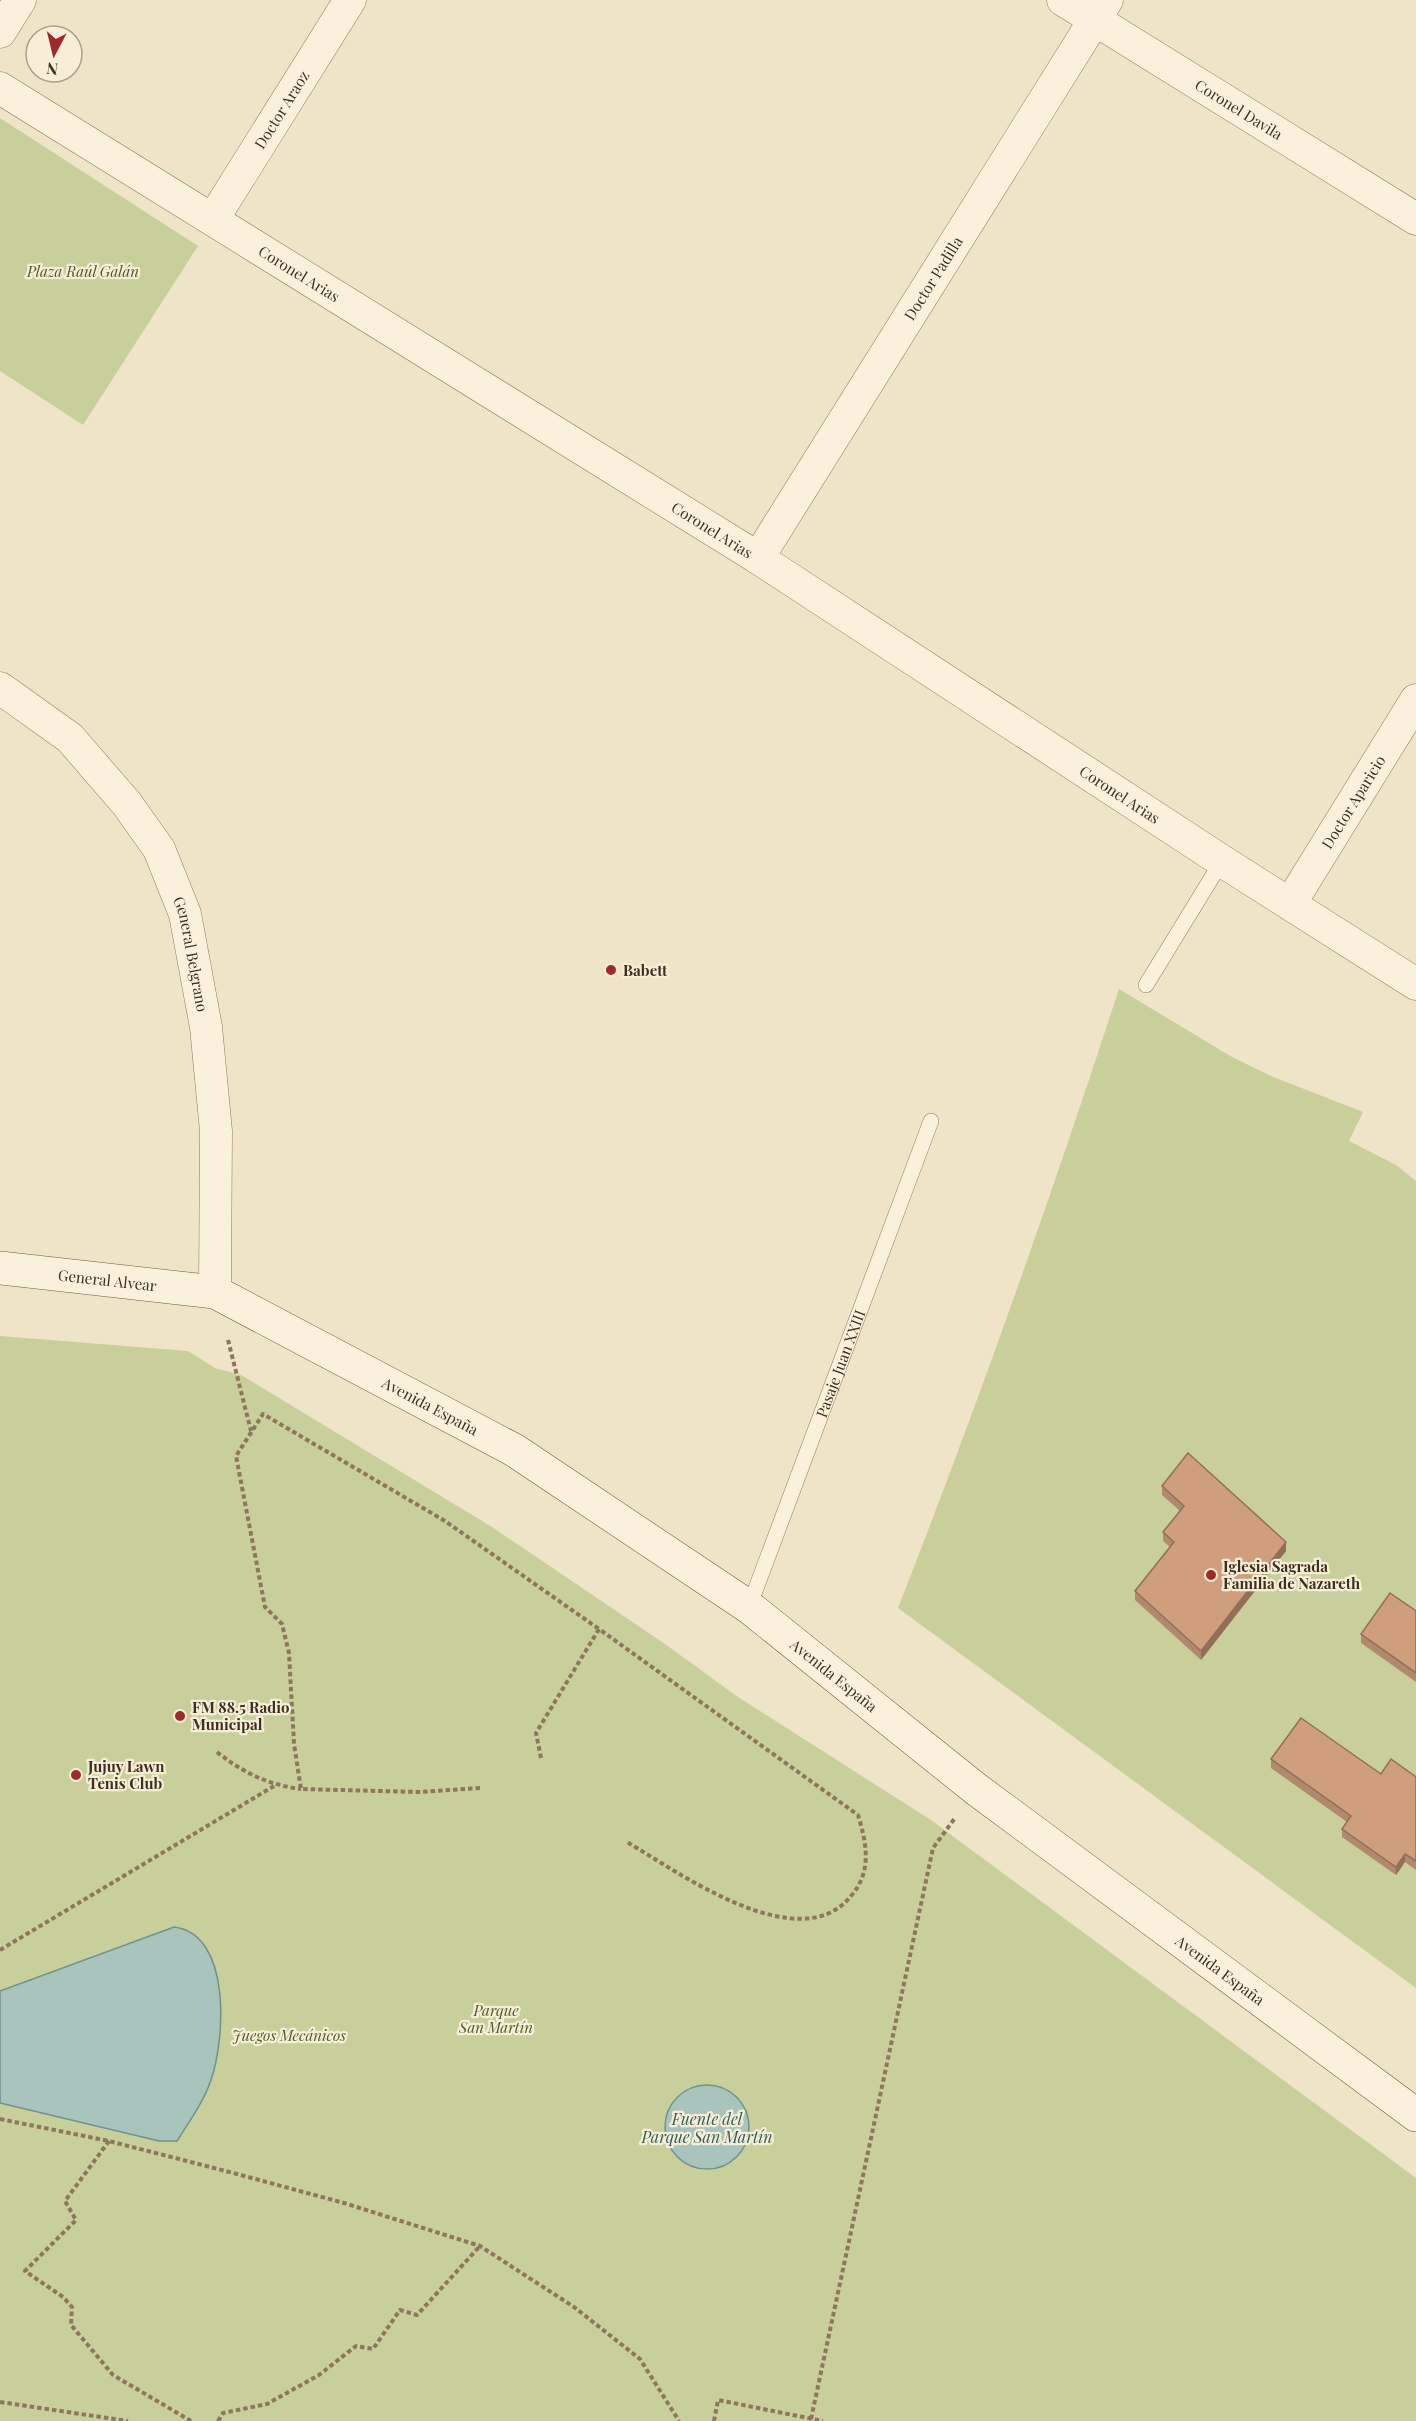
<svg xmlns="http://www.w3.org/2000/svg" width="1416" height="2421" font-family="'Playfair Display',serif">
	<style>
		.green { fill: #c9cf9b }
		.water { fill: #a9c4bc; stroke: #6f938a; stroke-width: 1.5 }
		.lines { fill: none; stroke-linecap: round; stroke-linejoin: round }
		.lane-casing { stroke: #8d765c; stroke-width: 16 }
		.street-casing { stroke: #8d765c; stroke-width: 33 }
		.secondary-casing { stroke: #6f573f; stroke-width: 34 }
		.path { stroke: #8d765c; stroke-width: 4; stroke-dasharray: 4.5 3; stroke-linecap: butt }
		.lane { stroke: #faf1dc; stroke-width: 15 }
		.street { stroke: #faf1dc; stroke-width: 32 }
		.secondary { stroke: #faf1dc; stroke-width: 33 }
		.wall { fill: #b2896c }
		.shaded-wall { fill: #916f58 }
		.building { fill: #cf9f7d; stroke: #916f58; stroke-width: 1.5 }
		.poi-dot { fill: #9e2a2b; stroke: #f7eed8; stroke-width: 2 }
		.labels { text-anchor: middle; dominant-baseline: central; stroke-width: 4.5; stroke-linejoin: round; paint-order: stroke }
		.street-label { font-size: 15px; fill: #3d2e20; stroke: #f7eed8 }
		.park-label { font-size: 15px; font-style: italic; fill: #4d5a26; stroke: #f7eed8 }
		.poi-label { font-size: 15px; font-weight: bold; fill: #3d2e20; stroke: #f7eed8; text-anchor: start }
		.water-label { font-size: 16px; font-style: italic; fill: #2f5d5a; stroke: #f7eed8 }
	</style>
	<rect width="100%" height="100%" fill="#f0e4c8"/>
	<path class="green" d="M0 118 198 246 83 425 0 371Z
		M1119 989 1232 1057 1271 1076 1363 1112 1349 1141 1396 1165 1416 1181V1988L898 1608C978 1404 1051 1197 1119 989Z
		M0 1336 188 1351 215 1368 241 1375 492 1527 665 1644 738 1697 931 1820 1416 2178V2421H0Z"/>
	<path class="water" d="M174 1927C232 1934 225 2040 211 2080 204 2101 189 2122 177 2141H159L0 2103V1991Z
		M665 2127a42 42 0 1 1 84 0a42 42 0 1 1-84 0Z"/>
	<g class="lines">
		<g class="lane-casing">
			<g id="lane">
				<path d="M1146 985 1222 861"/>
				<path id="s1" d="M749 1607 931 1121"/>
			</g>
		</g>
		<g class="street-casing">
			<g id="street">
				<path id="s2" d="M1063 0 1416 219"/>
				<path d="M0 32 20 0"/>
				<path id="s3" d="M0 88 758 558 1222 861 1416 984"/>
				<path id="s4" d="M213 219 350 0"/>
				<path id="s5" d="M758 558 1107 0"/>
				<path id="s6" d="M0 688 70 738 127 804 159 849 185 914 206 1027 216 1131 215 1292"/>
				<path id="s7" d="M1290 904 1416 700"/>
			</g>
		</g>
		<g class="secondary-casing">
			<g id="secondary">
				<path id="s8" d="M0 1268 215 1292 514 1450 749 1607 976 1789 1416 2115"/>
			</g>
		</g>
		<path class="path" d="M228 1340 251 1431
			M217 1752C242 1772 268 1785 301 1789
			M541 1758 536 1733 599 1629 858 1815C867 1844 872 1872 851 1896 799 1960 678 1872 627 1842
			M480 1788 419 1792 301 1789 294 1744 289 1653 282 1624 265 1607 236 1456 263 1414 445 1521 599 1629
			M0 1950 274 1786
			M0 2119 109 2141 237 2174 344 2203 480 2246 574 2307 640 2359 679 2421
			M109 2141 65 2201 76 2220 25 2271 63 2297 72 2307 71 2325 113 2375 191 2421
			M0 2402 128 2421
			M811 2419 933 1848 955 1818
			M218 2421 223 2413 267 2404 319 2375 356 2346 373 2349 400 2310 417 2315 480 2246
			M714 2421 718 2400 823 2421"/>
		<use href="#lane" class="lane"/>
		<use href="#street" class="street"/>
		<use href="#secondary" class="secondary"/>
	</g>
	<path class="wall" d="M1162 1486 1286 1551 1201 1660 1135 1600V1591L1170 1547 1163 1541V1532L1180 1511 1162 1495Z
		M1416 1611V1682L1361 1643V1634Z
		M1271 1759 1381 1774 1416 1777V1870L1405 1862 1396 1875 1342 1837V1829L1347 1822 1271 1768Z"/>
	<path class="shaded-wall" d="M1286 1542V1551L1201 1660V1651Z
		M1405 1854V1862L1396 1875V1867Z"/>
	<path class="building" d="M1188 1453 1286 1542 1201 1651 1135 1591 1174 1542 1163 1532 1184 1506 1162 1486Z
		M1390 1593 1416 1611V1673L1361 1634Z
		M1301 1718 1381 1774 1391 1759 1416 1777V1861L1405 1854 1396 1867 1342 1829 1351 1816 1271 1759Z"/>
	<g class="poi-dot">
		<circle cx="611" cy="970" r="6"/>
		<circle cx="1211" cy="1575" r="6"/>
		<circle cx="180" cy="1716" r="6"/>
		<circle cx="76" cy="1775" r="6"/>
	</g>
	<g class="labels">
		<g class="street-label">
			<text stroke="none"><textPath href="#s4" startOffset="129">Doctor Araoz</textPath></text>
			<text stroke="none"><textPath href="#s2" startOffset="207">Coronel Davila</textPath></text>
			<text stroke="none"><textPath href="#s3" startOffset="352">Coronel Arias</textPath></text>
			<text stroke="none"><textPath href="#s5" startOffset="330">Doctor Padilla</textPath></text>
			<text stroke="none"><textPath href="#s3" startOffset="838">Coronel Arias</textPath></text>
			<text stroke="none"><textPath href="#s3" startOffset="1324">Coronel Arias</textPath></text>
			<text stroke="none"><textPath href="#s7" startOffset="120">Doctor Aparicio</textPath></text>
			<text stroke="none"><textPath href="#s6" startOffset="339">General Belgrano</textPath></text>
			<text stroke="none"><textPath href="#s8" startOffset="108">General Alvear</textPath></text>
			<text stroke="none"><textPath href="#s1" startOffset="260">Pasaje Juan XXIII</textPath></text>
			<text stroke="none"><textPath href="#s8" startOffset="460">Avenida España</textPath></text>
			<text stroke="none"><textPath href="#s8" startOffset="946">Avenida España</textPath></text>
			<text stroke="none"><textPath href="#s8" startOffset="1432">Avenida España</textPath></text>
		</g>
		<g class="park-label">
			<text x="83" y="271">Plaza Raúl Galán</text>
			<text x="496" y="2010">Parque<tspan x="496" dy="17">San Martín</tspan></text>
			<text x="289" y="2035">Juegos Mecánicos</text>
		</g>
		<g class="poi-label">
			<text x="623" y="970">Babett</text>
			<text x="1223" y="1566">Iglesia Sagrada<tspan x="1223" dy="17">Familia de Nazareth</tspan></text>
			<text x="192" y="1707">FM 88.5 Radio<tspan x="192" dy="17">Municipal</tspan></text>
			<text x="88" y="1766">Jujuy Lawn<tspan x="88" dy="17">Tenis Club</tspan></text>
		</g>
		<g class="water-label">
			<text x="707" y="2118">Fuente del<tspan x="707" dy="18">Parque San Martín</tspan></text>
		</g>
	</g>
	<g transform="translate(54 54) rotate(187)"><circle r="28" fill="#f7eed8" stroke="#ada18e" stroke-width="1.5"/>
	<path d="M0-4.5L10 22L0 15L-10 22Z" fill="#9e2a2b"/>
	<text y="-9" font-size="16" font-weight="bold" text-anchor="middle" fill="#3d2e20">N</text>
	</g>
</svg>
